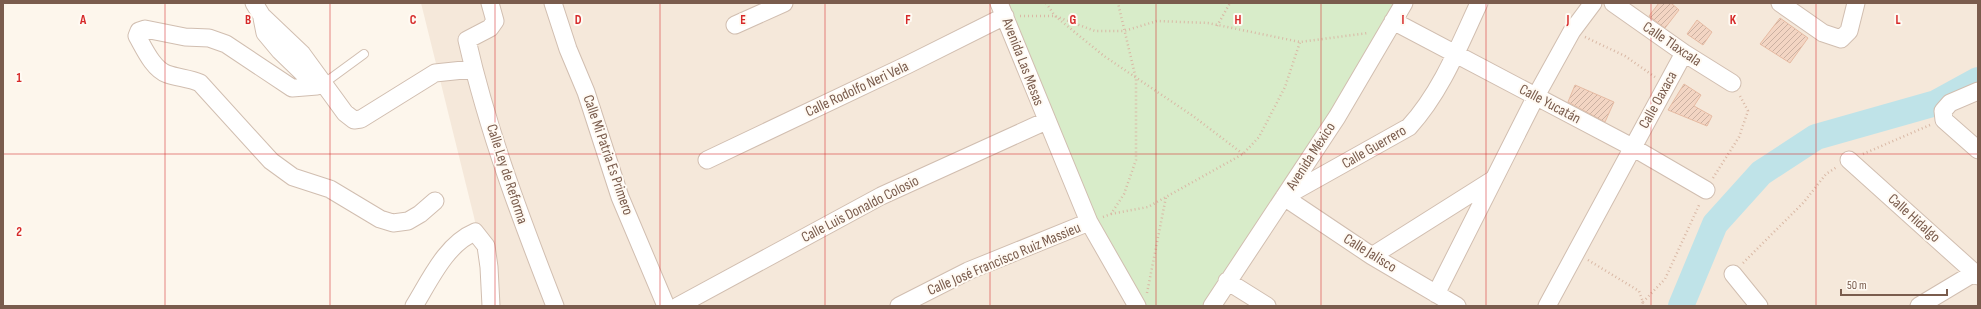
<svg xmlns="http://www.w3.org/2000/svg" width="1981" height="309" font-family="'Sofia Sans Condensed',sans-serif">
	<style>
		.residential { fill: #f5e8da }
		.green { fill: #d8ecc9 }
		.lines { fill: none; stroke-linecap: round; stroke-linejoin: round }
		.river { stroke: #bfe3e8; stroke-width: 26 }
		.building { fill: url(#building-hatch); stroke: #e6bba3 }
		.lane-casing { stroke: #d1beb0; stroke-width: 10 }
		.street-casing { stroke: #d1beb0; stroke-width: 19 }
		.path { stroke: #d9b8a5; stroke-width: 2.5; stroke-dasharray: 1 3; stroke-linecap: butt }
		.lane { stroke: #fff; stroke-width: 8 }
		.street { stroke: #fff; stroke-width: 17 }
		.grid { fill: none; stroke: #d62828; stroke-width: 1; stroke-opacity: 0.55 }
		.labels { text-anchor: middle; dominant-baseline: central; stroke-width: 4; stroke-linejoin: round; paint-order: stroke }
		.street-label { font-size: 15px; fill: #7a5c4d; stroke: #fffaf3 }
		.grid-label { font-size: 13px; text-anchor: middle; font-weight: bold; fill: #d62828; stroke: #fffaf3; stroke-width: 4; stroke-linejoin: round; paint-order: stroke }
	</style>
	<defs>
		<pattern id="building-hatch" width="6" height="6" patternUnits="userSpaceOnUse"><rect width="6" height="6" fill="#f3d5c3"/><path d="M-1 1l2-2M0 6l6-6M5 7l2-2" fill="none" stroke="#cab0a1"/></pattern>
	</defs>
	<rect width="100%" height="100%" fill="#fdf6ec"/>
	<path class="residential" d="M421 3H1978V306H493L474 217Z"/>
	<path class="green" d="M999 3H1404L1212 306H1137L1089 222Z"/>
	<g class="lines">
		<path class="river" d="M1681 306 1715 224 1761 173 1816 137 1936 103 1978 80"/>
	</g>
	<path class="building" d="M1659 3H1671L1679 10 1665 28 1649 16Z
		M1780 18 1808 38 1790 63 1760 44Z
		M1697 20 1712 32 1703 45 1687 34Z
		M1684 84 1701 95 1694 106 1712 116 1707 126 1668 110Z
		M1575 85 1614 102 1605 122 1568 102Z"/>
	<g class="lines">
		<g class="lane-casing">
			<path id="lane" d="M323 84 364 54"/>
		</g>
		<g class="street-casing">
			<path id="street" d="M254 3 262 16 302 54 345 113 354 120 361 119 435 73 473 69
				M490 3 495 21 490 28 467 40C488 132 521 219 555 306
				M553 3 568 49 586 92 620 197 666 306
				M999 3 1089 222 1137 306
				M1613 3 1684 53 1732 83
				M1780 3 1823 33 1841 39 1849 31 1856 3
				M262 18 265 33 280 51 312 82
				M1393 21 1632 147 1706 190
				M735 25 784 3
				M323 84 317 86 292 88 226 44 209 38 185 37 145 29 139 31 137 36C144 48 153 69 167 74 178 78 189 78 200 83L271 161 293 177 330 189 380 219 393 223 408 221 420 214 435 201
				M1978 91 1950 103 1943 111 1944 120 1978 150
				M707 160 907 65 1005 16
				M1849 160 1978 276
				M1372 256 1494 179
				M1733 274 1759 306
				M1227 281 1267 306
				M1436 294 1536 96 1572 31 1593 3
				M414 306C430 280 446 244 475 232L486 246 489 267 491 306
				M678 306 881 196 1046 121
				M899 306 968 271 1089 222
				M1212 306 1337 117 1404 3
				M1457 306 1372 256 1284 197 1409 127C1441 92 1459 46 1479 3
				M1547 306 1684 53
				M1919 306 1974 273"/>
		</g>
		<path class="path" d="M1046 3 1055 16 1104 56 1193 116 1243 154
			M1020 16H1055L1095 31H1124L1157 21 1208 23 1300 42 1368 33
			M1217 26 1230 3
			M1585 37 1625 56 1655 77
			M1863 154 1930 125
			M1713 178 1739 137 1748 111 1740 96
			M1111 214 1148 207 1243 154 1259 137 1285 87 1300 42
			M1103 217 1111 214 1124 194 1136 160V79L1118 3
			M1588 260 1639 291 1643 302 1641 306
			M1743 263 1804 202 1826 174 1837 167
			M1147 293 1166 197
			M1643 302 1665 279 1700 203"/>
		<use href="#lane" class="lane"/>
		<use href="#street" class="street"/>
	</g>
	<path class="grid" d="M165 3V306M330 3V306M495 3V306M660 3V306M825 3V306M990 3V306M1156 3V306M1321 3V306M1486 3V306M1651 3V306M1816 3V306M3 154H1978"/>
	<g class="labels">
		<g class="street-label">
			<text transform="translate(1672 44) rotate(34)">Calle Tlaxcala</text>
			<text transform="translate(1023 62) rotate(69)">Avenida Las Mesas</text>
			<text transform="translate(857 89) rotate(-25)">Calle Rodolfo Neri Vela</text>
			<text transform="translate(1658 100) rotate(-61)">Calle Oaxaca</text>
			<text transform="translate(1550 104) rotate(28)">Calle Yucatán</text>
			<text transform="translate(1374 147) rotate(-30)">Calle Guerrero</text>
			<text transform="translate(608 155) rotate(71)">Calle Mi Patria Es Primero</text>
			<text transform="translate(1311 156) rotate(-57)">Avenida México</text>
			<text transform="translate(507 174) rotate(72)">Calle Ley de Reforma</text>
			<text transform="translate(860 209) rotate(-27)">Calle Luis Donaldo Colosio</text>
			<text transform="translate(1914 218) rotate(42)">Calle Hidalgo</text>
			<text transform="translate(1370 253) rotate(32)">Calle Jalisco</text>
			<text transform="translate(1004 259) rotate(-23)">Calle José Francisco Ruiz Massieu</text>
		</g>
	</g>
	<g class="grid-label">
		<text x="83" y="24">A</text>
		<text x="248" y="24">B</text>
		<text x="413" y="24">C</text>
		<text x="578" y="24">D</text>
		<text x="743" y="24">E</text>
		<text x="908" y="24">F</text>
		<text x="1073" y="24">G</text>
		<text x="1238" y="24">H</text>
		<text x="1403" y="24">I</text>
		<text x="1568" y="24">J</text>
		<text x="1733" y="24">K</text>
		<text x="1898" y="24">L</text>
		<text x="19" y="82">1</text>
		<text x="19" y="236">2</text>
	</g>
	<rect width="1981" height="309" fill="none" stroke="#7a5c4d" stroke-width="8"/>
	<path d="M1841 289v6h106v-6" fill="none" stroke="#7a5c4d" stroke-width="2"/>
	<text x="1847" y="289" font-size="12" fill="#7a5c4d" stroke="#fffaf3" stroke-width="3" paint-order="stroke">50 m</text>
</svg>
